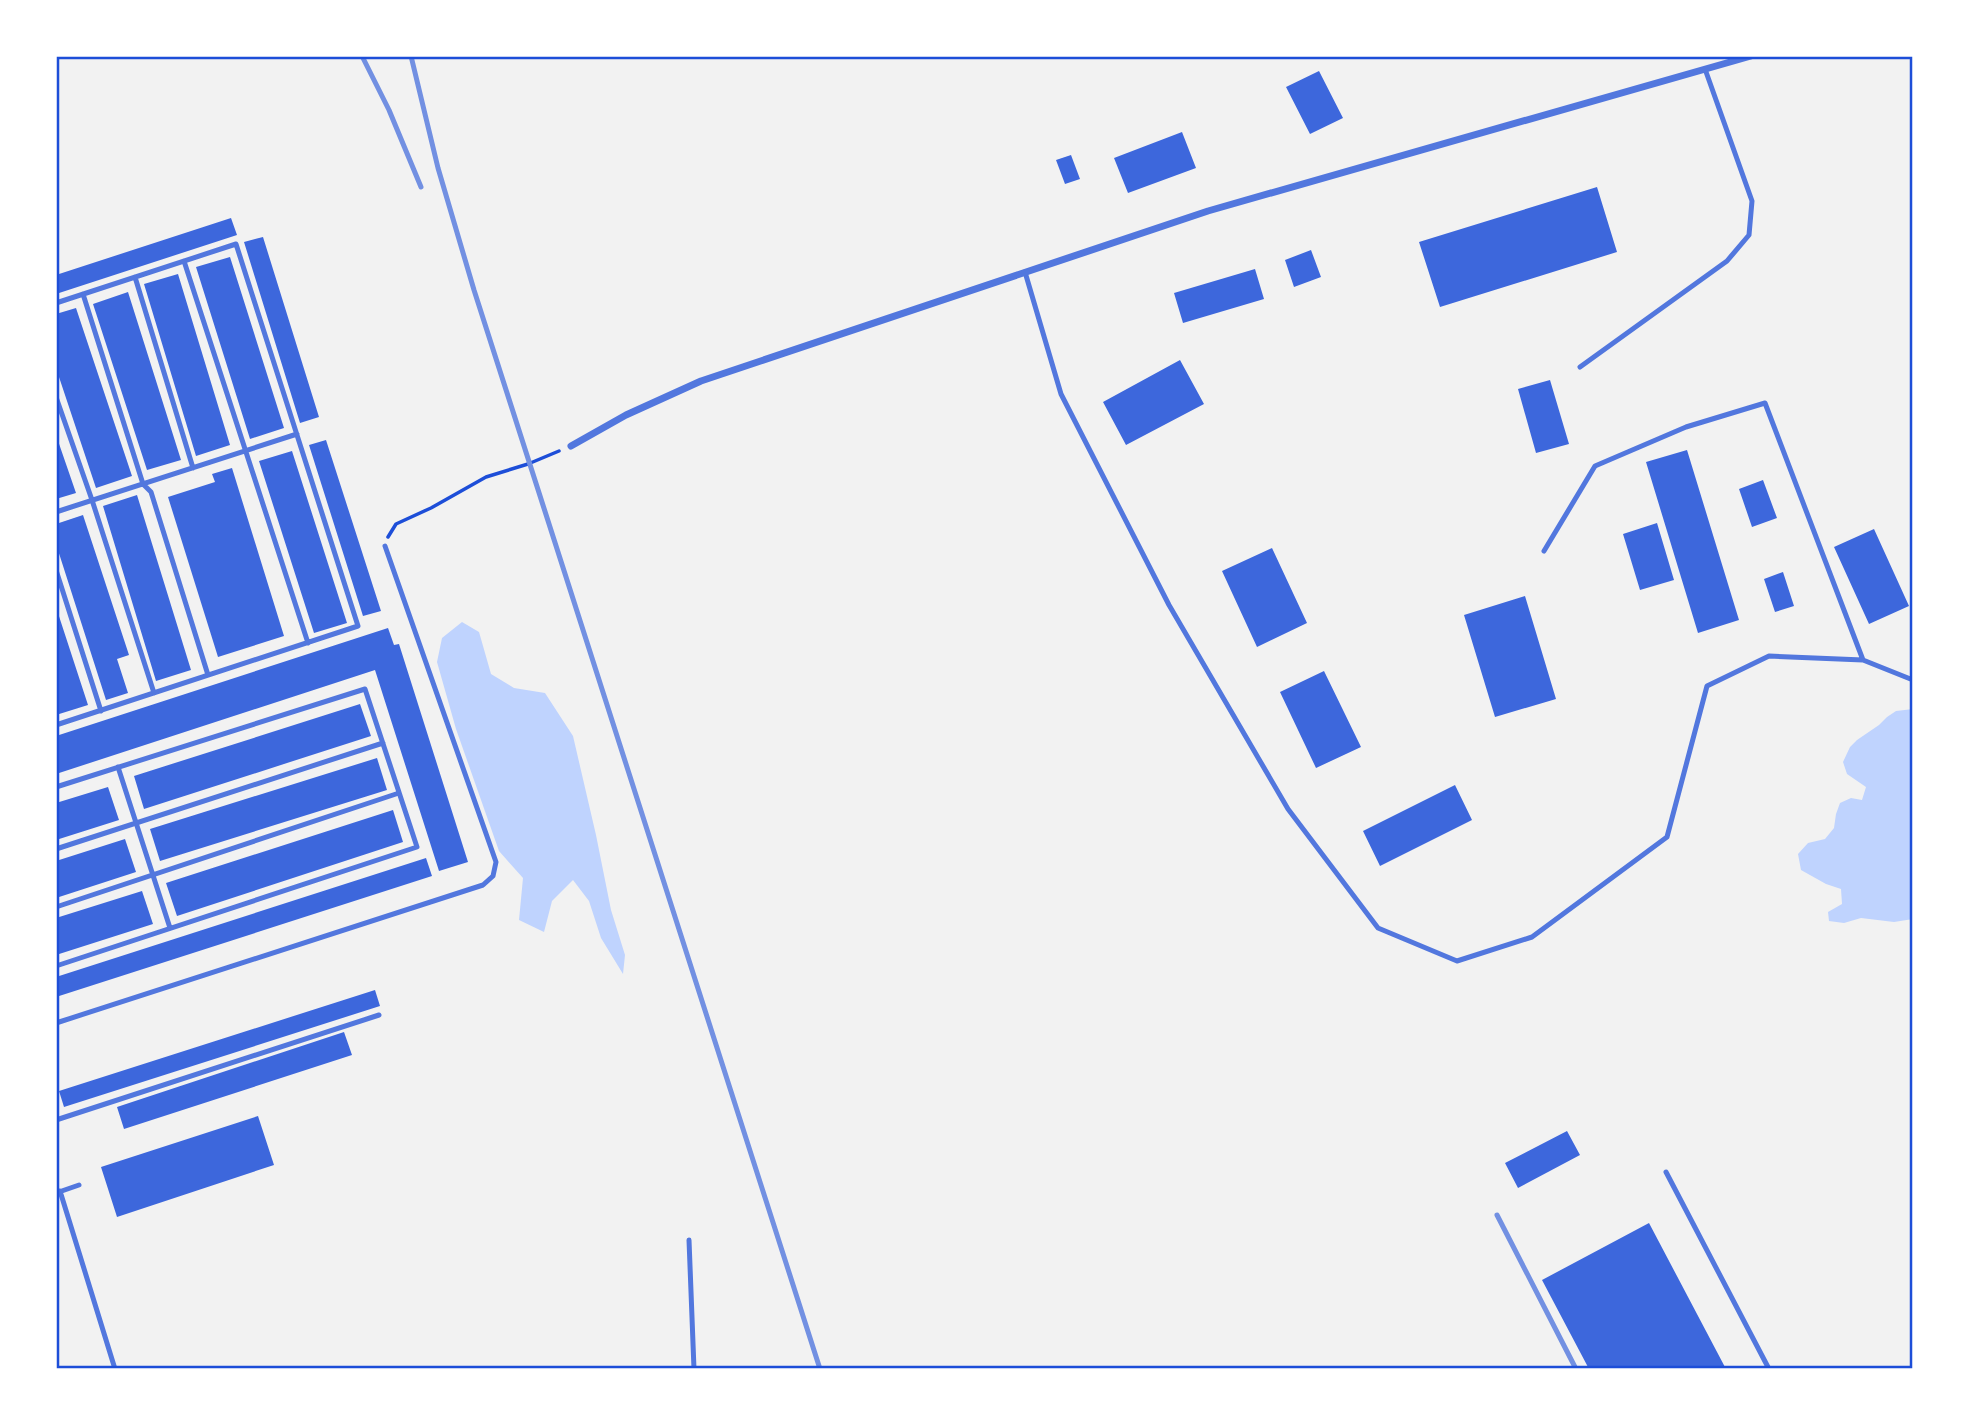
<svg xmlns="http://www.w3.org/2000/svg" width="1969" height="1425" font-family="'Fira Sans',sans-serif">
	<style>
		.water { fill: #bfd3fe }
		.building { fill: #3d67dc }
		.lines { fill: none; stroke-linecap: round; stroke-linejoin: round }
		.path { stroke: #1d4ed8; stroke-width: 3.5 }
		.service { stroke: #5277de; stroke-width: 5 }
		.minor { stroke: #5277de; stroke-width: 7 }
		.rail { stroke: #7290e2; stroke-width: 5 }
		.neatline { fill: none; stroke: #1d4ed8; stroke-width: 2.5 }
	</style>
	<rect width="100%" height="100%" fill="#f2f2f2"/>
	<path class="water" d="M462 622 479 632 491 674 514 688 545 693 573 736 596 835 611 910 625 955 623 974 601 938 589 901 573 880 552 901 544 932 519 920 523 878 499 851 456 729 437 662 442 638Z
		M1913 709V919L1894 922 1861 918 1844 923 1829 921 1828 912 1842 904 1841 889 1826 884 1801 870 1798 854 1808 843 1825 839 1834 828 1836 814 1840 803 1851 798 1862 800 1866 787 1847 774 1843 762 1850 747 1857 740 1879 725 1887 717 1896 711Z"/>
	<path class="building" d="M1319 71 1343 118 1310 134 1286 87Z
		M1182 132 1196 168 1128 193 1114 158Z
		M1071 155 1080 179 1065 184 1056 160Z
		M1597 187 1617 252 1440 307 1419 242Z
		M231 218 237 235 56 294V275Z
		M263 237 319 417 300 423 244 242Z
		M1311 250 1321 277 1294 287 1285 260Z
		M230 257 284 428 250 439 196 267Z
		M1255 269 1264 299 1183 323 1174 293Z
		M178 274 230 445 196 456 144 284Z
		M128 292 181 460 147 470 93 304Z
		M76 308 132 476 96 488 56 368V314Z
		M1180 360 1204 404 1126 445 1103 402Z
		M1550 380 1569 444 1536 453 1518 389Z
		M56 435 76 493 56 499Z
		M326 440 381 611 363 616 309 445Z
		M1687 450 1739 620 1698 633 1646 462Z
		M292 451 347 623 314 633 259 461Z
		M232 468 284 636 218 657 168 497 215 482 212 474Z
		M1763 480 1777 518 1752 527 1739 489Z
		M137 495 191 670 156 681 103 506Z
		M83 515 129 655 117 659 128 693 106 700 56 544V524Z
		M1657 523 1674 580 1640 590 1623 534Z
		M1874 529 1909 606 1869 624 1834 547Z
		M1272 548 1307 623 1257 647 1222 571Z
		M1783 572 1794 606 1775 612 1764 579Z
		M1525 596 1556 699 1495 717 1464 615Z
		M56 607 88 705 56 715Z
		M388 628 394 645 399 644 468 862 439 871 375 670 56 774V736Z
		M1324 671 1361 747 1316 768 1280 692Z
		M360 704 371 736 144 809 134 776Z
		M377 758 387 790 160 861 150 829Z
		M1455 785 1472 820 1380 866 1363 831Z
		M108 787 119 820 56 840V803Z
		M393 810 403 842 177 916 166 883Z
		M125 839 136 872 56 898V861Z
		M426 858 432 876 56 997V977Z
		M142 891 153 924 56 955V918Z
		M375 990 380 1006 64 1107 59 1091Z
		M344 1032 352 1055 124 1129 117 1107Z
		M258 1116 274 1165 117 1217 101 1167Z
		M1567 1131 1580 1155 1518 1188 1505 1163Z
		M1649 1223 1726 1369H1589L1542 1280Z"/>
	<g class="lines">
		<path class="path" d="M388 537 396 524 431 508 486 477 528 464 559 451"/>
		<path class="service" d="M184 261 308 643
			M1025 272 1061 394 1169 605 1288 809 1378 928 1457 961 1532 937 1667 837 1707 686 1769 656 1863 660 1913 680
			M135 277 193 468
			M83 294 143 484 151 492 208 675
			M56 303 236 244 358 626 56 725
			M1580 367 1727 261 1749 235 1752 201 1705 69
			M56 397 92 500 154 693
			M56 512 297 434
			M1544 551 1595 466 1686 427 1765 403 1863 660
			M56 570 101 711
			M118 767 170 928
			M56 787 365 689 417 847 56 966
			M56 849 383 743
			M56 907 399 793
			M56 1023 483 885 493 876 496 862 385 546
			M56 1120 379 1015
			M1666 1172 1769 1369
			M60 1191 115 1369
			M56 1193 79 1185
			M689 1240 694 1369"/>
		<path class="minor" d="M571 446 626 415 701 381 1208 211 1751 56"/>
		<path class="rail" d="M362 56 389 110 421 187
			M411 56 438 168 474 290 820 1369
			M1497 1215 1576 1369"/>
	</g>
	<rect width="1969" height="1425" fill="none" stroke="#ffffff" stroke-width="116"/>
	<rect x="58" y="58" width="1853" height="1309" class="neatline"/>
</svg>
